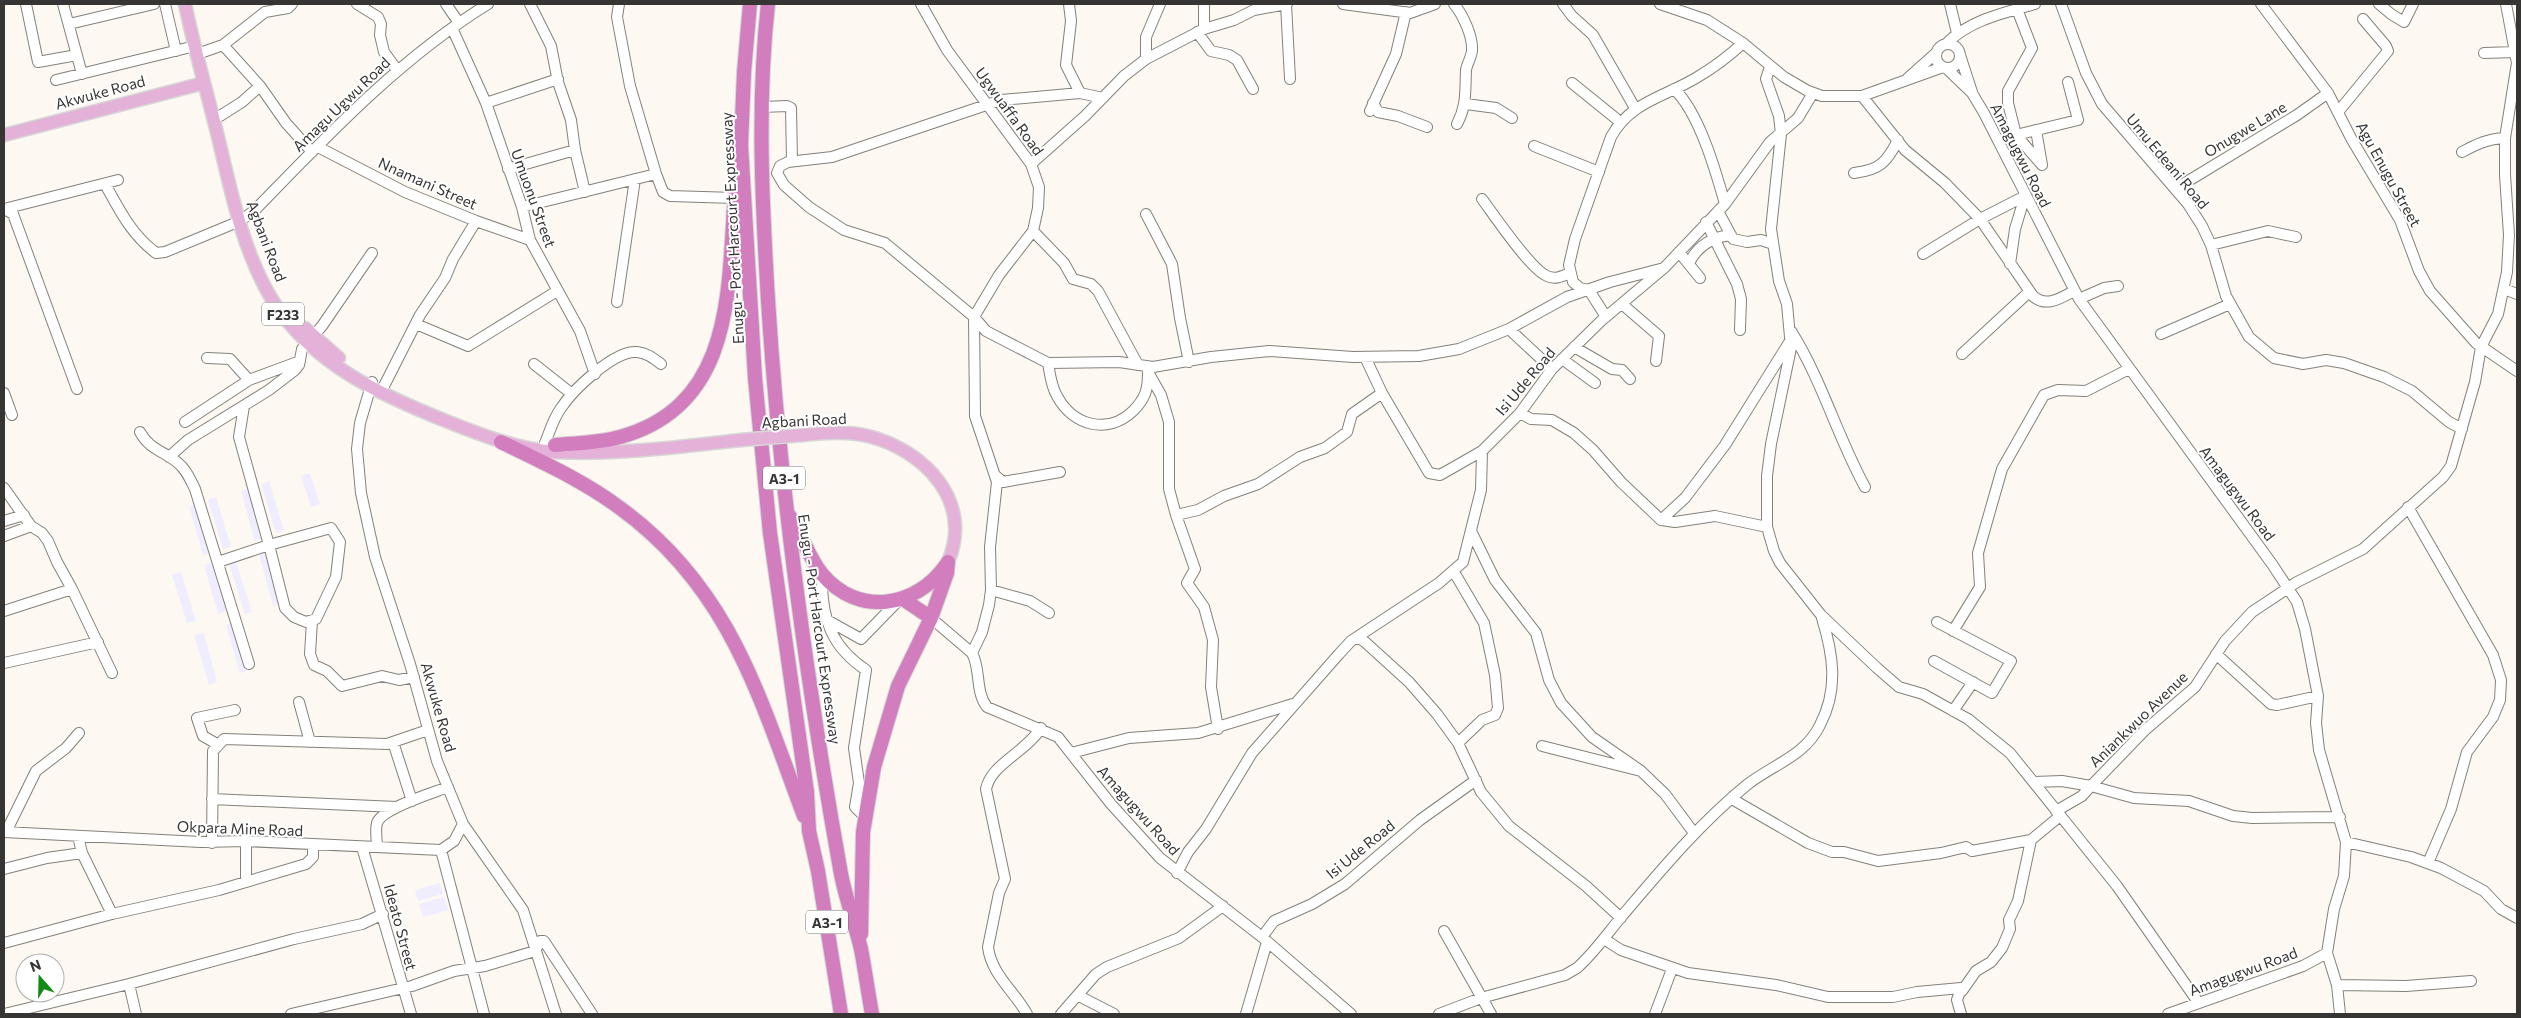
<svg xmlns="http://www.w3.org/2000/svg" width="2521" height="1018" font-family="Commissioner,sans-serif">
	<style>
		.industrial { fill: #efedff }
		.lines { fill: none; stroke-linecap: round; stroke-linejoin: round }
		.minor-casing { stroke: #84817b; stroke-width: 12 }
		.major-casing { stroke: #d7d7d6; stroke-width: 15 }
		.highway-casing { stroke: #d7d7d6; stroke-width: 16 }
		.minor { stroke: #fff; stroke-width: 10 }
		.major { stroke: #e4b1d8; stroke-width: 12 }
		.highway { stroke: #d27dbe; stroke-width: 14 }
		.major-bridge-casing { stroke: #d7d7d6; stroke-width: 15; stroke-linecap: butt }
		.major-bridge { stroke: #e4b1d8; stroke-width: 12 }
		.labels { text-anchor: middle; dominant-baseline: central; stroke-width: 4; stroke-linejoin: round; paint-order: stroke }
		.shield { fill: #fff; stroke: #737270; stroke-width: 1 }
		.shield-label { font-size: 14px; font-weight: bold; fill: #373533 }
		.street-label { font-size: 15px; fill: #373533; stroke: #fff }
	</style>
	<rect width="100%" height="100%" fill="#fdf9f2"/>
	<path class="industrial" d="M310 473 320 504 311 507 301 476Z
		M269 481 284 530 276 533 261 484Z
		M250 488 264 538 255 541 241 491Z
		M216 497 231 547 223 549 208 500Z
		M196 504 211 553 203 555 189 506Z
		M267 552 281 603 273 606 259 554Z
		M236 562 252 612 245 614 229 564Z
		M212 563 227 611 218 614 204 565Z
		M181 572 196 621 187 623 172 575Z
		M233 623 247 671 240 673 226 625Z
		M204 633 217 682 209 685 194 635Z
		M440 883 443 894 418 901 415 890Z
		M444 897 448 910 423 917 419 904Z"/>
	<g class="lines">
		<g class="minor-casing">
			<path id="minor" d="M26 4 38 62 77 55
				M63 4 82 74
				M165 4 176 51
				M357 4 378 17 381 24 380 35 384 52 397 70
				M446 4 459 23
				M619 4 617 17 630 86 656 174
				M921 4 947 50 1031 164 1039 187 1038 208 1033 231 999 275 974 317 975 416 997 482 990 547 991 590 989 605 982 632 972 653
				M1069 4 1071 21 1066 65 1080 93
				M1286 4 1290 79
				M1343 4 1410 13 1435 4
				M1454 4C1463 15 1473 36 1472 51 1471 58 1467 64 1466 70 1465 91 1467 105 1457 124
				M1563 4 1572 16 1593 35 1635 108
				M1660 4 1707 20 1743 43 1784 77 1808 91 1822 96H1862L1943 67
				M1950 4 1957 33
				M2061 4 2086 73 2102 104 2188 204 2202 226 2211 245 2226 296 2249 337 2274 358 2303 364 2326 360 2344 363 2384 377 2412 391 2449 422 2462 429
				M2261 4 2328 93 2352 140 2400 220 2419 271 2430 291 2476 343 2517 371
				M2379 4 2391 14 2404 22 2413 4
				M2017 9 2032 48 2008 91V103L2016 135 2078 120 2068 82
				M69 24 154 4
				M452 28 486 103 522 207 530 240 580 331 595 374
				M1204 29V4
				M1197 32 1211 51 1229 55 1237 60 1253 89
				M1946 44C1969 20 2004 13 2035 4
				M1936 56a12 12 0 1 1 24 0a12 12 0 1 1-24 0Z
				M223 45 260 86 286 123 312 152
				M203 52 223 45 265 12 288 8 292 4
				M2484 53 2516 52
				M1960 55 1972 92
				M1146 59V37L1160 4
				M1770 67 1766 79 1779 116 1781 134 1771 229 1779 281 1787 304 1791 348 1771 444 1767 476V527L1774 551 1780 563 1821 615 1877 668 1899 687 1923 694 1968 719 2010 753 2117 886 2198 1002
				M1946 68 1972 93 1984 113 2079 299 2272 564 2297 602 2305 629 2318 696 2316 723 2319 750 2346 842 2344 876 2334 909 2327 953 2337 985 2340 1014
				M1908 78 1936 53
				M56 80 195 46
				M1572 83 1619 121
				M1674 89C1699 112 1716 172 1725 204
				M1862 96 1905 150 1945 183 1980 219 2033 296C2046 308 2061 298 2074 291
				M1103 98 1080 93 1001 100 832 157 788 162 780 166 777 173 784 185 809 207 844 230 885 243 974 317 986 331 1048 363 1119 362 1153 367 1211 357 1269 351 1353 357 1419 356 1459 349 1509 329 1567 297 1610 282 1664 268
				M486 103 558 79
				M1373 103 1378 112 1398 116 1427 127
				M1466 104 1496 108 1512 118
				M762 107 787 106 791 108 792 161
				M1370 111 1396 54 1406 12
				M2338 112 2388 51 2386 46 2363 19
				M220 116 242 102 260 86
				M2016 135 2042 165 2036 130
				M1534 146 1599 172
				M318 147 405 192 476 221 530 240
				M575 150 585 192
				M2462 152C2477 144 2487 139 2505 138
				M1031 164 1085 116 1124 76 1146 59 1204 29 1234 20 1254 10 1287 4
				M508 169 575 150 571 120 558 82 551 46 530 4
				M1854 173C1880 170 1887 162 1898 140
				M105 184C120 211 131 234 156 253L165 252 240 221 255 210C327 136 399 59 488 4
				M2175 189 2297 115 2328 93
				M1482 199C1494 215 1531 270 1547 276 1555 280 1563 276 1570 273
				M522 207 656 174 663 192 670 196 735 198
				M4 209 13 214 77 389
				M4 209 118 180
				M1718 211 1733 239 1747 242 1761 240 1773 244
				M1146 214 1172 264 1180 318 1189 362
				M1706 222 1737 284 1741 299 1740 330
				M1033 231 1064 263 1073 279 1091 284 1098 291 1138 365
				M2211 245 2268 231 2296 237
				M1679 252 1700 278
				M1923 254 1980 219 2025 196
				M1689 263C1698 245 1712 237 1731 235
				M2010 264 2015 229 2025 196
				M2504 289 2517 294
				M2079 299 2104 288 2118 286
				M617 302 635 179
				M1622 304 1659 336 1656 361
				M1606 317 1589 290 1580 288 1573 282 1569 265 1575 239 1611 137C1630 102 1664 97 1696 78 1713 68 1729 56 1743 43
				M416 324 468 346 557 291
				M1509 329 1552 369
				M1791 331C1822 380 1837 436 1865 487
				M2161 334 2230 304
				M1574 347 1612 369 1622 370 1630 379
				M1962 354 2029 292
				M1365 357 1382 393 1429 473 1440 475 1482 451 1520 413 1552 369 1601 321 1664 268 1725 204 1770 142 1798 118 1813 93
				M207 358 230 359 249 380
				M1562 359 1595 383
				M1048 363C1050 374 1051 386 1057 396 1073 426 1108 435 1133 411 1145 399 1148 390 1148 373
				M534 364 572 394
				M1148 372 1161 395 1169 422V489L1176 515 1198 510 1224 496 1258 484 1300 457 1325 448 1347 432 1352 414 1382 393
				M372 382 360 423 357 449 361 493 375 557 410 664 437 761 463 824 523 910 556 1014
				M383 388 420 315 445 278 453 259 476 221
				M4 393 12 415
				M1520 413 1531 419 1552 420 1574 433 1593 450 1621 482 1661 520 1675 522 1715 516 1767 527
				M185 422 249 380 300 361
				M140 432C149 449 163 451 177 462 186 469 190 479 195 489L249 664
				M545 443C550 431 553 419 561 408 573 390 614 350 637 352 647 353 653 358 661 364
				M169 457 188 440 269 390 295 370 299 365 302 349 322 326 372 253
				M996 476 1003 482 1060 472
				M4 488 31 526 42 533 48 541 57 562 72 589 4 611
				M2408 507 2493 655 2501 680 2500 700 2493 717 2467 752 2451 809 2428 863
				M1176 515 1195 569 1187 583 1204 607 1213 640 1211 687 1218 729
				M1661 520 1685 498 1725 445 1790 341
				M4 521 24 515
				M331 528 340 542 336 577 316 619 306 622 294 617 285 608 269 545Z
				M1471 531 1495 580 1536 633 1549 680 1561 703 1592 737 1641 771
				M4 536 31 526
				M218 562 269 545 239 437 244 406
				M1454 572 1484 623 1495 675 1498 708 1495 715 1482 720 1458 743
				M822 581C822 621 833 648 866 670L854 748 859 783 855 807 865 817
				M72 589 112 673
				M991 590 1030 601 1049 613
				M931 618 972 653C981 669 975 692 987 707L1058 737 1111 804 1160 858 1262 937 1351 1014
				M827 620 861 639 899 600
				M312 621 310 654 314 665 327 671 342 686 382 676 399 680 414 677
				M1953 631 1980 587 1978 553 2002 469 2044 395 2058 390 2086 391 2129 369
				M1357 637 1365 642 1409 682 1437 714 1458 743 1481 792 1509 826 1586 886 1621 918
				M2216 654 2271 704 2277 705 2318 696
				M1934 661 1992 693 2011 661 1937 622
				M4 663 98 642
				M299 702 310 742
				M1953 711 1973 682
				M393 742 412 801
				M217 744 203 736 197 718 235 710
				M1542 746 1641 771 1665 794 1694 833
				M1071 753 1129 738 1198 733 1296 703
				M2034 782 2062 781 2091 786 2144 731 2195 687 2225 641 2252 612 2297 582 2363 549 2443 477 2451 466 2475 382 2481 347 2498 314 2507 272 2509 235 2505 175V138L2517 63 2506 4
				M212 799 397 807
				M1732 799 1808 843 1832 852H1844L1878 861 1941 853 1966 847 1972 851 2031 840
				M2056 811 2082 796 2091 786 2134 798 2189 801 2233 816 2252 818 2340 817
				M4 832 201 842 246 841 441 850 454 841 463 824
				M6 832 36 771 66 748 79 733
				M78 836 82 853 112 914
				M246 841V882
				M2346 842 2411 857 2441 868 2484 891 2501 909 2517 918
				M212 843 213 751 224 739 387 744 428 730
				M362 847 411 1014
				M377 847C377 840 375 830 377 823 382 808 433 793 448 787
				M441 850 484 1014
				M4 869 47 858 82 853
				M1177 873 1188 852 1206 829 1252 753 1339 654 1351 641 1439 583 1463 562 1481 490 1482 451
				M1444 931 1491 1014
				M1262 937 1274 921 1312 904 1345 884 1420 820 1476 780
				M1604 939 1621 950 1688 973 1776 985 1828 997H1893L1917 992 1961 988 1957 1000 1961 1014
				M4 943 112 914 219 890 306 864 313 857V846
				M129 984 136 1014
				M2337 985 2406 986 2471 981
				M1962 991 1976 971 1991 962 2002 948 2010 929 2009 920 2018 901 2031 840 2060 816
				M1079 996 1114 1014
				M4 1014 129 984 294 939 362 924 383 914
				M291 1014 412 986 454 971 485 966 535 951 540 941H544L592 1014
				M1027 1014C1015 992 991 974 988 947L999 893 1005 879 986 789C991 764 1026 752 1041 728
				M1061 1014 1096 974 1107 967 1179 938 1223 906
				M1246 1014 1267 942
				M1439 1014 1481 998 1565 975 1577 968C1594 953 1607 934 1622 916 1661 870 1701 822 1748 784 1774 764 1805 756 1820 725 1839 689 1833 654 1822 618
				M1655 1014 1672 969
				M2168 1014 2303 966 2327 953"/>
		</g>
		<g class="major-casing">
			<path id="major" d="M185 4C194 48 207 92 218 137 231 191 243 253 273 301 314 366 383 396 451 423 484 436 518 449 555 452 616 455 679 447 741 440
				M4 135 204 83
				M305 328 339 358
				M803 435C824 433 847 431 868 436 924 450 974 501 948 562"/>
		</g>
		<g class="highway-casing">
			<path id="highway" d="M750 4 744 72 741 145 755 378 770 533 807 792 809 831 818 871 841 1014
				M768 4C757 102 762 202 768 300 780 493 807 684 841 874 846 899 855 924 861 949 865 970 868 992 872 1014
				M501 442C542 462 584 481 620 508 730 588 759 696 804 816
				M555 445C577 443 599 443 620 437 740 404 727 279 736 180
				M788 514C802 532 807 556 822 574 858 617 916 608 946 565
				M903 599 931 618
				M861 934 863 832 874 767 898 686 931 618 947 573 948 562"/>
		</g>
		<use href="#minor" class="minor"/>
		<use href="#major" class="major"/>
		<use href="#highway" class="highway"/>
		<g class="major-bridge-casing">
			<path id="major-bridge" d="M741 440 803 435"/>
		</g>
		<use href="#major-bridge" class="major-bridge"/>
	</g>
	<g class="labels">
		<g class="shield">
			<rect x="262" y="302.5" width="42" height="23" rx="4"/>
			<rect x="763" y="466.5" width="42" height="23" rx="4"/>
			<rect x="806" y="910.5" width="42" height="23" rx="4"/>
		</g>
		<g class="shield-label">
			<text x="283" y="314">F233</text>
			<text x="784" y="478">A3-1</text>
			<text x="827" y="922">A3-1</text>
		</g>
		<g class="street-label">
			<text transform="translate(100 92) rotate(-15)">Akwuke Road</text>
			<text transform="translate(341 104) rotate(-44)">Amagu Ugwu Road</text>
			<text transform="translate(1010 111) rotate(54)">Ugwuaffa Road</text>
			<text transform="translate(2245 129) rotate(-31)">Onugwe Lane</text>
			<text transform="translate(2021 155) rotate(63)">Amagugwu Road</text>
			<text transform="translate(2168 161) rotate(50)">Umu Edeani Road</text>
			<text transform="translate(2389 174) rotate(61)">Agu Enugu Street</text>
			<text transform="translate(428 183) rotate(24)">Nnamani Street</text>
			<text transform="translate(534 198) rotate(70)">Umuonu Street</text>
			<text transform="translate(732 228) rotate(-93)">Enugu - Port Harcourt Expressway</text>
			<text transform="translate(267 241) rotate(69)">Agbani Road</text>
			<text transform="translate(1525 381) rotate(-50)">Isi Ude Road</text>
			<text transform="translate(804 420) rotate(-3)">Agbani Road</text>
			<text transform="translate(2238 493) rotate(53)">Amagugwu Road</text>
			<text transform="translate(820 629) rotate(82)">Enugu - Port Harcourt Expressway</text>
			<text transform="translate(439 707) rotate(74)">Akwuke Road</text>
			<text transform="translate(2138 719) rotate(-44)">Aniankwuo Avenue</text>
			<text transform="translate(1139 810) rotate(48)">Amagugwu Road</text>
			<text transform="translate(240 828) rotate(2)">Okpara Mine Road</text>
			<text transform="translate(1360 849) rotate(-39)">Isi Ude Road</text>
			<text transform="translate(401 927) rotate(75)">Ideato Street</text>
			<text transform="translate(2243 971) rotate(-20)">Amagugwu Road</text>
		</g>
	</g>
	<rect width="2521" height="1018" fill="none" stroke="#373533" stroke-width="10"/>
	<g transform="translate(40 978) rotate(340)"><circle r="24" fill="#ffffff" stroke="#afaead"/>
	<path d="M0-4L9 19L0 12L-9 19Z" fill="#108b14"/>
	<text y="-8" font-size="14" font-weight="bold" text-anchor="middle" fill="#373533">N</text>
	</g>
</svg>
